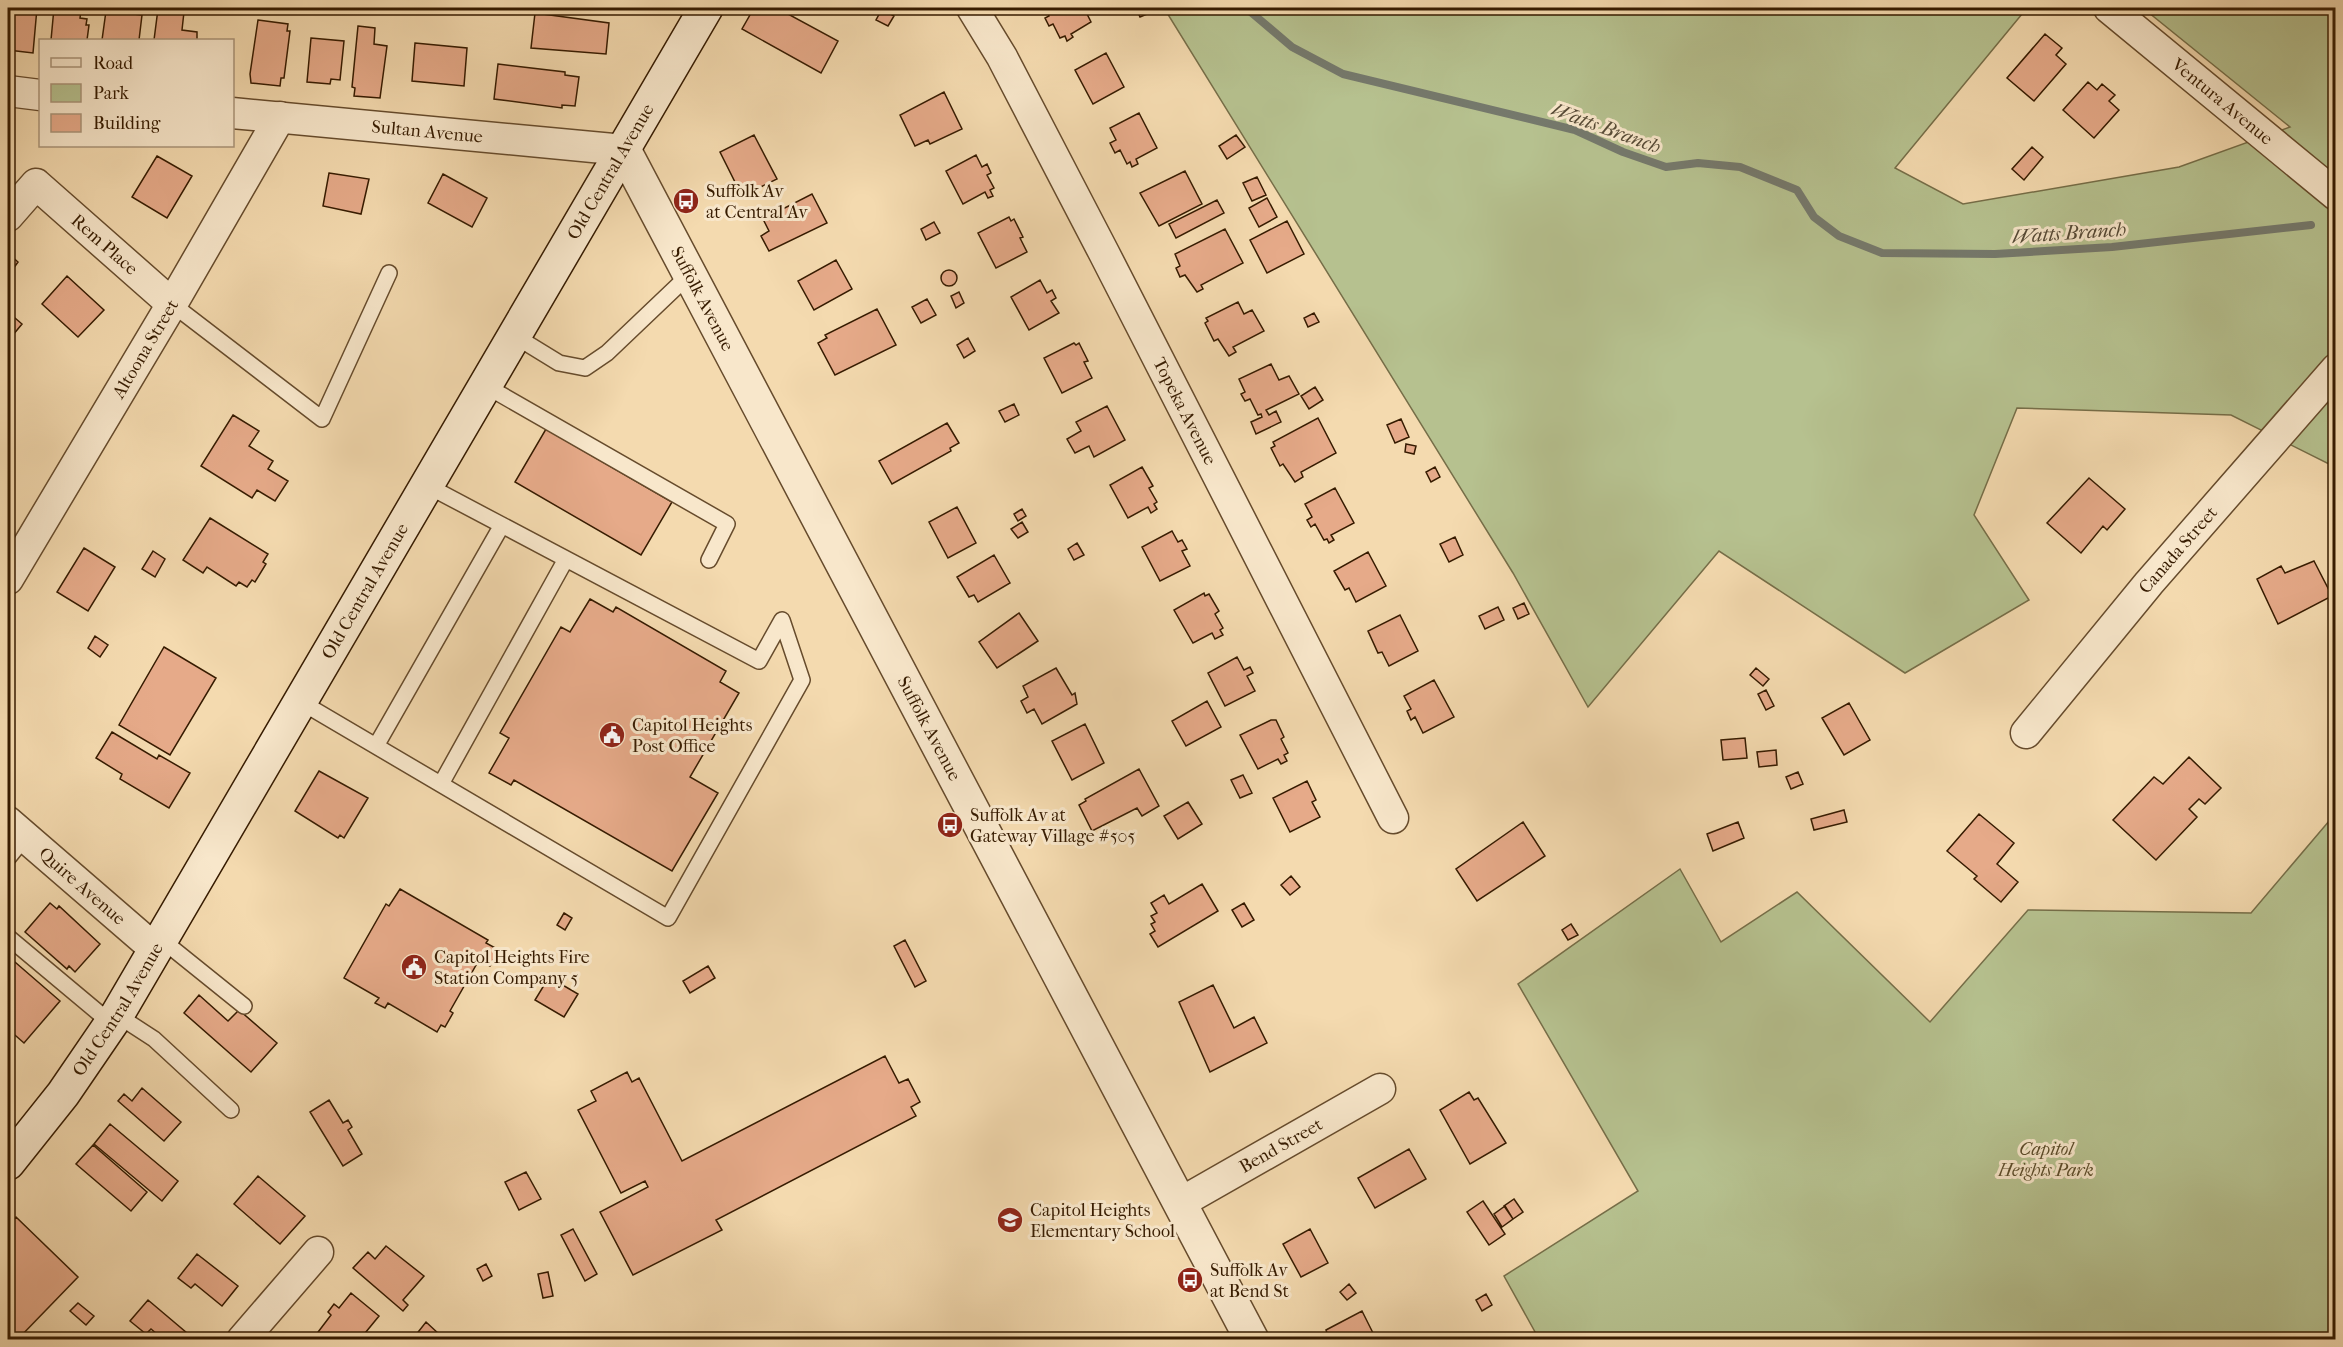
<svg xmlns="http://www.w3.org/2000/svg" width="2343" height="1347" font-family="'IM FELL French Canon',serif">
	<style>
		.green { fill: #b6c18f; stroke: #766e48; stroke-width: 1.5 }
		.lines { fill: none; stroke-linecap: round; stroke-linejoin: round }
		.stream { stroke: #75796c; stroke-width: 8 }
		.building { fill: #e6aa89; stroke: #361b00; stroke-width: 1.5 }
		.service-casing { stroke: #664b2c; stroke-width: 18 }
		.minor-casing { stroke: #664b2c; stroke-width: 33 }
		.tertiary-casing { stroke: #664b2c; stroke-width: 36 }
		.secondary-casing { stroke: #361b00; stroke-width: 36 }
		.service { stroke: #f8e7cb; stroke-width: 15 }
		.minor { stroke: #f8e7cb; stroke-width: 30 }
		.tertiary { stroke: #f8e7cb; stroke-width: 33 }
		.secondary { stroke: #f8e7cb; stroke-width: 33 }
		.labels { text-anchor: middle; dominant-baseline: central; stroke-width: 6; stroke-linejoin: round; paint-order: stroke }
		.street-label { font-size: 18px; fill: #361b00; stroke: #f8e7cb }
		.poi-label { font-size: 18px; fill: #361b00; stroke: #f8e7cb; text-anchor: start }
		.park-label { font-size: 18px; font-style: italic; fill: #5c4d2b; stroke: #f8e7cb }
		.water-label { font-size: 20px; font-style: italic; fill: #564a36; stroke: #f8e7cb }
	</style>
	<rect width="100%" height="100%" fill="#f4daaf"/>
	<filter id="stains"><feTurbulence type="fractalNoise" baseFrequency=".00333" numOctaves="4"/><feColorMatrix values="0 0 0 0 .2 0 0 0 0 .09 0 0 0 0 .02 0 0 0 .5 -.17"/></filter>
	<radialGradient id="worn" r=".72"><stop offset=".6" stop-color="#630" stop-opacity="0"/><stop offset="1" stop-color="#630" stop-opacity=".3"/></radialGradient>
	<path class="green" d="M1164 8H2027L1895 168 1963 204 2179 167 2290 127 2143 8H2335V467L2231 415 2017 408 1974 515 2029 600 1905 673 1719 551 1588 707 1513 573Z
		M2335 814V1339H1539L1504 1276 1638 1191 1518 984 1680 869 1721 942 1797 892 1930 1022 2028 910 2251 913Z"/>
	<g class="lines">
		<path class="stream" d="M1246 8 1292 47 1343 74 1575 130 1623 152 1666 167 1698 163 1740 167 1797 190 1814 217 1839 236 1882 253 1995 254 2112 247 2311 225"/>
	</g>
	<path class="building" d="M8 8H37L33 53 8 50Z
		M54 8 81 11 80 18 87 19 86 25H89L87 40H51Z
		M754 8H777L838 41 821 73 742 29Z
		M1045 8H1084L1091 22 1071 34 1073 37 1067 41 1065 36 1060 38 1053 24 1049 26 1045 18 1049 16Z
		M1136 8H1147L1150 13 1140 17Z
		M158 9 184 12 182 30 197 32V40H154Z
		M882 9 894 16 888 26 876 20Z
		M106 11 142 15 139 40H102Z
		M535 13 609 23 606 54 531 48Z
		M258 20 288 24 287 31H290L284 78H281L280 86 251 83 250 74Z
		M358 26 375 28 374 44 387 46 380 98 354 96 355 88 352 87Z
		M2045 34 2062 48 2056 55 2066 64 2034 101 2007 78Z
		M311 38 344 41 340 80 331 79 330 84 307 82Z
		M415 43 467 48 464 86 412 81Z
		M1106 53 1124 87 1093 104 1075 70Z
		M498 64 565 72V75L579 77 575 106 562 105V108L494 99Z
		M2088 82 2097 90 2102 84 2115 95 2109 101 2119 110 2094 138 2063 110Z
		M944 92 962 129 930 144 928 140 915 146 900 115Z
		M1139 113 1157 148 1136 159 1138 164 1132 167 1130 162 1127 164 1120 150 1115 153 1110 143 1116 140 1110 128Z
		M754 135 777 179 742 196 720 152Z
		M1236 135 1245 147 1227 159 1219 146Z
		M2032 147 2043 157 2024 180 2012 169Z
		M976 155 982 167 987 164 991 173 987 175 994 188 990 190 993 196 988 198 985 192 963 204 946 171Z
		M157 156 192 176 167 218 132 197Z
		M1185 171 1202 204 1159 226 1140 193Z
		M329 173 369 179 361 214 323 206Z
		M443 174 487 198 472 227 428 203Z
		M1257 177 1266 195 1252 201 1243 183Z
		M812 194 827 223 769 251 761 236 769 231 763 219Z
		M1267 198 1277 217 1259 227 1249 208Z
		M1217 200 1224 213 1176 238 1169 224Z
		M1009 217 1011 221 1014 219 1023 237 1020 238 1027 252 996 268 978 233Z
		M1287 221 1304 254 1267 273 1250 240Z
		M934 222 940 233 926 240 921 229Z
		M1225 229 1243 263 1201 285 1203 289 1197 292 1185 275 1180 277 1176 268 1180 266 1175 254Z
		M8 253 18 262 8 276Z
		M836 260 852 289 814 310 798 281Z
		M941 278a8 8 0 1 1 16 0a8 8 0 1 1-16 0Z
		M67 276 104 310 78 337 42 304Z
		M1040 280 1047 293 1052 290 1056 298 1051 301 1059 313 1029 330 1011 297Z
		M959 292 964 303 956 308 951 296Z
		M927 299 936 315 921 323 912 307Z
		M1238 302 1244 314 1252 310 1264 331 1233 347 1236 352 1229 356 1218 339 1214 341 1205 323 1208 321 1206 318Z
		M877 309 896 345 835 375 818 343 827 338 825 335Z
		M8 312 22 324 8 341Z
		M1314 313 1319 322 1308 327 1304 318Z
		M968 338 975 351 964 358 957 345Z
		M1074 343 1076 345 1079 343 1088 361 1084 362 1092 378 1062 393 1044 358Z
		M1271 364 1279 380 1289 376 1299 394 1266 410 1269 415 1276 411 1281 422 1256 434 1251 422 1262 417 1261 414 1258 415 1250 399 1245 401 1241 394 1245 392 1239 379Z
		M1315 387 1323 400 1309 409 1301 396Z
		M1014 404 1019 415 1005 422 999 411Z
		M1107 406 1125 440 1094 457 1089 446 1075 453 1067 439 1081 431 1076 422Z
		M233 415 259 431 249 446 273 461 268 469 288 481 275 501 257 490 252 498 201 466Z
		M1318 418 1336 453 1301 472 1303 477 1295 482 1283 464 1280 466 1271 448 1275 446 1273 442Z
		M1401 419 1409 437 1395 443 1387 425Z
		M947 423 959 443 950 448 951 451 892 484 879 461Z
		M546 429 672 502 641 555 515 482Z
		M1406 444 1416 446 1414 454 1405 452Z
		M1142 467 1153 486 1149 488 1157 502 1154 504 1157 509 1151 513 1148 507 1128 518 1110 485Z
		M1435 467 1440 477 1431 482 1426 472Z
		M2089 478 2125 509 2107 530 2103 526 2081 553 2047 523Z
		M1335 488 1354 523 1331 535 1334 540 1329 543 1327 539 1324 540 1315 524 1311 527 1307 520 1312 517 1305 504Z
		M957 507 976 543 948 558 929 522Z
		M1022 509 1026 516 1018 521 1014 514Z
		M210 518 268 554 263 562 266 564 255 582 252 580 247 587 239 582 236 586 207 567 203 573 183 560Z
		M1022 522 1028 532 1018 538 1011 529Z
		M1172 531 1178 542 1182 540 1187 549 1182 551 1190 566 1160 581 1142 547Z
		M1455 537 1463 555 1449 562 1440 544Z
		M1077 543 1084 555 1074 560 1068 549Z
		M84 548 115 567 88 611 57 592Z
		M153 551 165 559 155 577 142 569Z
		M1368 552 1386 586 1356 602 1349 588 1345 590 1334 571Z
		M994 555 1010 583 978 602 974 595 969 597 957 577Z
		M2314 561 2332 596 2278 624 2257 579 2281 566 2285 573Z
		M1204 593 1205 596 1209 594 1219 611 1215 614 1223 628 1220 630 1223 635 1215 639 1212 633 1193 643 1174 610Z
		M590 599 613 612 616 607 726 671 720 682 739 693 690 777 718 793 672 871 514 780 511 785 489 773 509 738 500 733 561 627 570 632Z
		M1524 603 1529 614 1518 619 1513 608Z
		M1498 607 1504 620 1485 629 1479 616Z
		M1019 613 1038 641 997 668 979 642Z
		M1400 615 1418 651 1389 666 1382 652 1378 653 1368 631Z
		M95 636 108 645 100 657 88 648Z
		M164 647 216 678 170 755 119 725Z
		M1237 657 1244 670 1250 667 1253 673 1247 676 1255 691 1225 706 1208 673Z
		M1056 668 1072 695 1075 693 1077 704 1042 724 1034 709 1027 713 1021 701 1028 697 1023 686Z
		M1756 668 1769 679 1763 686 1750 675Z
		M1434 680 1454 717 1423 733 1415 717 1411 720 1407 711 1411 709 1404 696Z
		M1766 690 1774 706 1766 710 1758 694Z
		M1207 701 1221 727 1186 746 1172 721Z
		M1849 703 1870 740 1844 755 1822 718Z
		M1271 720H1276L1284 737 1281 739 1288 753 1284 755 1287 761 1281 764 1278 759 1258 769 1240 735Z
		M1085 724 1104 763 1072 780 1052 741Z
		M112 732 157 759 159 755 190 773 169 808 120 779 122 774 96 758Z
		M1745 738 1747 758 1723 760 1721 740Z
		M1776 750 1777 765 1759 767 1757 752Z
		M2189 757 2221 788 2205 804 2199 799 2189 809 2197 817 2156 860 2113 820 2154 777 2163 784Z
		M1139 769 1159 806 1142 816 1137 808 1092 831 1079 805 1086 801 1085 799Z
		M319 771 368 798 344 838 340 835 338 838 295 811Z
		M1798 772 1803 784 1791 789 1786 777Z
		M1243 775 1252 793 1240 798 1231 780Z
		M1307 781 1316 800 1312 802 1320 817 1290 832 1273 798Z
		M1188 802 1202 824 1178 839 1164 816Z
		M1844 810 1847 822 1814 830 1811 819Z
		M1979 814 2014 843 1997 864 2018 882 2001 902 1974 879 1977 876 1947 851Z
		M1523 822 1545 856 1477 901 1456 869Z
		M1738 822 1744 838 1713 851 1707 834Z
		M1291 876 1300 887 1290 895 1281 885Z
		M1202 884 1218 911 1158 947 1150 934 1155 931 1151 924 1155 922 1151 916 1157 913 1151 903 1164 895 1169 904Z
		M400 889 488 940 486 943 499 950 490 966 479 960 450 1011 453 1013 445 1027 441 1025 437 1032 388 1003 385 1008 375 1003 379 998 344 978 386 904 389 906Z
		M50 903 57 909 59 906 100 944 75 972 69 966 67 969 25 932Z
		M1244 903 1254 920 1242 927 1232 910Z
		M564 913 572 918 565 930 557 925Z
		M1571 924 1578 935 1568 940 1562 930Z
		M905 940 926 981 915 987 894 946Z
		M8 956 60 1001 24 1043 8 1029Z
		M708 966 715 978 690 993 683 981Z
		M549 977 578 994 564 1017 535 1000Z
		M1213 985 1234 1028 1254 1017 1267 1043 1210 1072 1179 1002Z
		M199 995 228 1021 239 1010 277 1043 251 1072 184 1013Z
		M885 1056 899 1083 908 1079 920 1102 911 1107 916 1116 716 1220 722 1230 633 1275 600 1212 648 1187 645 1181 621 1193 578 1110 596 1101 591 1091 627 1072 632 1082 639 1078 682 1161Z
		M142 1088 181 1122 164 1141 118 1101 124 1094 132 1101Z
		M1469 1092 1474 1100 1478 1098 1506 1143 1470 1164 1440 1110Z
		M329 1100 343 1123 348 1120 352 1127 348 1130 362 1154 343 1166 310 1112Z
		M110 1124 178 1181 162 1201 94 1144Z
		M93 1145 147 1192 131 1211 76 1164Z
		M1409 1149 1426 1179 1375 1208 1358 1178Z
		M526 1172 541 1199 519 1210 505 1182Z
		M258 1176 305 1216 280 1244 234 1204Z
		M1514 1199 1523 1212 1513 1219 1504 1206Z
		M1483 1201 1505 1234 1489 1245 1467 1212Z
		M1505 1206 1513 1219 1502 1227 1494 1214Z
		M16 1217 78 1277 17 1340H8V1226Z
		M573 1229 597 1274 585 1281 561 1235Z
		M1310 1229 1328 1263 1301 1277 1283 1244Z
		M386 1246 424 1276 403 1300 408 1305 403 1311 353 1268 368 1252 375 1259Z
		M197 1254 238 1286 222 1306 195 1284 191 1288 178 1278Z
		M486 1264 492 1276 483 1281 477 1269Z
		M548 1272 553 1296 543 1298 538 1274Z
		M1349 1284 1356 1293 1347 1300 1340 1292Z
		M351 1293 379 1316 361 1338 363 1340H312L331 1315 328 1312 334 1304 339 1308Z
		M1486 1294 1492 1305 1482 1311 1476 1300Z
		M148 1300 187 1333 192 1340H164L151 1329 146 1334 130 1321Z
		M78 1303 94 1316 86 1325 70 1311Z
		M1362 1311 1376 1339 1329 1340 1326 1330Z
		M426 1322 439 1334 434 1340H419L415 1336Z"/>
	<g class="lines">
		<g class="service-casing">
			<path id="service" d="M172 304 322 419 389 273
				M515 336 559 363 585 368 607 353 690 274
				M486 386 727 524 709 560
				M301 702 668 918 802 680 782 620 759 661 428 486
				M376 746 502 525
				M441 784 566 559
				M8 858 25 837
				M8 937 112 1024
				M162 940 244 1006
				M117 1015 154 1039 231 1110"/>
		</g>
		<g class="minor-casing">
			<g id="minor">
				<path id="s1" d="M972 8 1002 57 1104 253 1393 818"/>
				<path id="s2" d="M2109 8 2336 195"/>
				<path d="M8 91 40 95"/>
				<path id="s3" d="M232 113 624 150"/>
				<path id="s4" d="M8 216 36 184 172 304"/>
				<path id="s5" d="M8 579 172 304 280 117"/>
				<path id="s6" d="M2026 733 2149 583 2336 369"/>
				<path id="s7" d="M8 822 156 950"/>
				<path id="s8" d="M1180 1203 1380 1089"/>
				<path d="M242 1340 318 1252"/>
			</g>
		</g>
		<g class="tertiary-casing">
			<g id="tertiary">
				<path id="s9" d="M624 150 1252 1340"/>
			</g>
		</g>
		<g class="secondary-casing">
			<g id="secondary">
				<path id="s10" d="M8 1163 63 1094 117 1015 706 8"/>
			</g>
		</g>
		<use href="#service" class="service"/>
		<use href="#minor" class="minor"/>
		<use href="#tertiary" class="tertiary"/>
		<use href="#secondary" class="secondary"/>
	</g>
	<defs>
		<g id="bus-disc" transform="scale(1.35)"><circle r="9.5" fill="#8f2418" stroke="#f8e7cb"/><path d="M-5-6H5V4H4V6H2V4H-2V6H-4V4H-5ZM-3.5-4V0h7V-4ZM-3.5 1.2v1.5H-2V1.2ZM2 1.2v1.5H3.5V1.2Z" fill="#fff"/></g>
		<g id="civic-disc" transform="scale(1.35)"><circle r="9.5" fill="#8f2418" stroke="#f8e7cb"/><path d="M-.6-6.5H3V-4.5H.6V-3L4-1V1h2V6H-6V1h2V-1L-.6-3ZM-1.2 2.5V6h2.4V2.5Z" fill="#fff"/></g>
		<g id="school-disc" transform="scale(1.35)"><circle r="9.5" fill="#8f2418" stroke="#f8e7cb"/><path d="M0-5L7-2L0 1L-7-2ZM-4 1L0 2.5L4 1V4Q0 6-4 4Z" fill="#fff"/></g>
	</defs>
	<g fill-rule="evenodd">
		<use href="#bus-disc" x="686" y="201"/>
		<use href="#civic-disc" x="612" y="735"/>
		<use href="#bus-disc" x="950" y="825"/>
		<use href="#civic-disc" x="414" y="967"/>
		<use href="#school-disc" x="1010" y="1220"/>
		<use href="#bus-disc" x="1190" y="1280"/>
	</g>
	<g class="labels">
		<g class="street-label">
			<text stroke="none"><textPath href="#s2" startOffset="147">Ventura Avenue</textPath></text>
			<text stroke="none"><textPath href="#s3" startOffset="196">Sultan Avenue</textPath></text>
			<text stroke="none"><textPath href="#s10" startOffset="1161">Old Central Avenue</textPath></text>
			<text stroke="none"><textPath href="#s4" startOffset="134">Rem Place</textPath></text>
			<text stroke="none"><textPath href="#s9" startOffset="168">Suffolk Avenue</textPath></text>
			<text stroke="none"><textPath href="#s5" startOffset="268">Altoona Street</textPath></text>
			<text stroke="none"><textPath href="#s1" startOffset="456">Topeka Avenue</textPath></text>
			<text stroke="none"><textPath href="#s6" startOffset="238">Canada Street</textPath></text>
			<text stroke="none"><textPath href="#s10" startOffset="675">Old Central Avenue</textPath></text>
			<text stroke="none"><textPath href="#s9" startOffset="654">Suffolk Avenue</textPath></text>
			<text stroke="none"><textPath href="#s7" startOffset="98">Quire Avenue</textPath></text>
			<text stroke="none"><textPath href="#s10" startOffset="189">Old Central Avenue</textPath></text>
			<text stroke="none"><textPath href="#s8" startOffset="116">Bend Street</textPath></text>
		</g>
		<g class="poi-label">
			<text x="706" y="191">Suffolk Av<tspan x="706" dy="21">at Central Av</tspan></text>
			<text x="632" y="725">Capitol Heights<tspan x="632" dy="21">Post Office</tspan></text>
			<text x="970" y="815">Suffolk Av at<tspan x="970" dy="21">Gateway Village #505</tspan></text>
			<text x="434" y="957">Capitol Heights Fire<tspan x="434" dy="21">Station Company 5</tspan></text>
			<text x="1030" y="1210">Capitol Heights<tspan x="1030" dy="21">Elementary School</tspan></text>
			<text x="1210" y="1270">Suffolk Av<tspan x="1210" dy="21">at Bend St</tspan></text>
		</g>
		<g class="park-label">
			<text x="2046" y="1149">Capitol<tspan x="2046" dy="21">Heights Park</tspan></text>
		</g>
		<g class="water-label">
			<text transform="translate(1606 128) rotate(20)">Watts Branch</text>
			<text transform="translate(2069 233) rotate(-4)">Watts Branch</text>
		</g>
	</g>
	<rect width="2343" height="1347" fill="none" stroke="#f4daaf" stroke-width="30"/>
	<rect x="9" y="9" width="2325" height="1329" fill="none" stroke="#361b00" stroke-width="3"/>
	<rect x="15" y="15" width="2313" height="1317" fill="none" stroke="#361b00" stroke-width="1.5"/>
	<rect x="39" y="39" width="195" height="108" fill="#f8e7cb" stroke="#aa957a" stroke-width="1.5"/>
	<rect x="51" y="58" width="30" height="9" fill="#f8e7cb" stroke="#aa957a" stroke-width="1.5"/>
	<text x="93" y="69" font-size="18" fill="#361b00">Road</text>
	<rect x="51" y="84" width="30" height="18" fill="#b6c18f" stroke="#aa957a" stroke-width="1.5"/>
	<text x="93" y="99" font-size="18" fill="#361b00">Park</text>
	<rect x="51" y="114" width="30" height="18" fill="#e6aa89" stroke="#aa957a" stroke-width="1.5"/>
	<text x="93" y="129" font-size="18" fill="#361b00">Building</text>
	<rect width="100%" height="100%" filter="url(#stains)"/>
	<rect width="100%" height="100%" fill="url(#worn)"/>
</svg>
